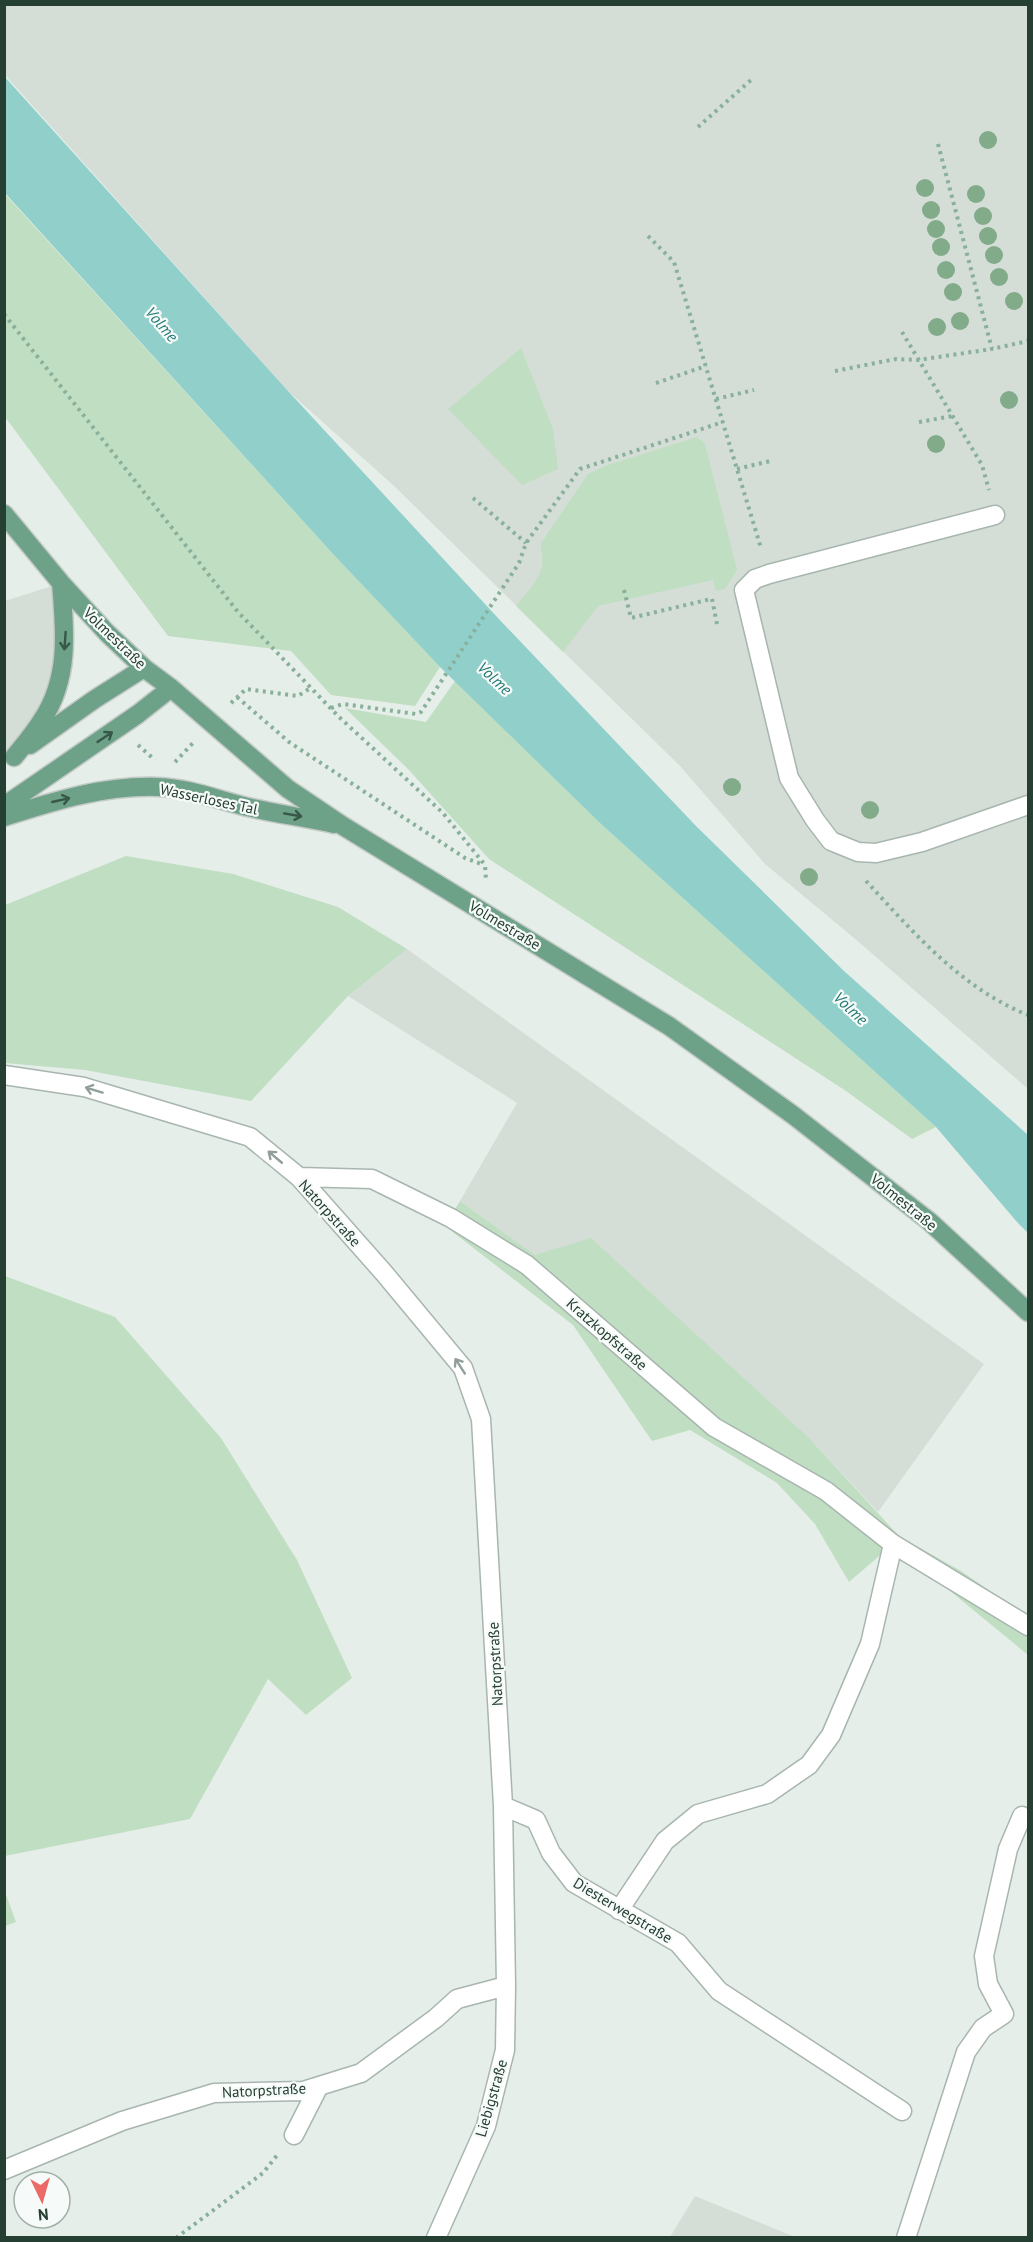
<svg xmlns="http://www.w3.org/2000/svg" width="1033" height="2242" font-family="'PT Sans',sans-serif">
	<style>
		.built { fill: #d4ded7 }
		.green { fill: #c0dec2 }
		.water { fill: #91cfcb }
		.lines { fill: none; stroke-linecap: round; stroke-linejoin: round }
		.minor-casing { stroke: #a8b6af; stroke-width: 21 }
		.major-casing { stroke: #c2c9c6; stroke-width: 21 }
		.path { stroke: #88b09b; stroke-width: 4; stroke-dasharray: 3 4.5; stroke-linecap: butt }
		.minor { stroke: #fff; stroke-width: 18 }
		.major { stroke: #6da188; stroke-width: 18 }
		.tree { fill: #82ab8a }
		.oneway { stroke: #375848 }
		.oneway2 { stroke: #929f99 }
		.labels { text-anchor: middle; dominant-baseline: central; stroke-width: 4.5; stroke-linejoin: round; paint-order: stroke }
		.street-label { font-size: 15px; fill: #253f33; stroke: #f6faf8 }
		.water-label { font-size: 16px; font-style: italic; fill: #227974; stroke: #f6faf8 }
	</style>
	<rect width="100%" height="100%" fill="#e6eee9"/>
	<path class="built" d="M4 5H1028V1089L860 943 765 864 680 766 393 485 288 391 5 75Z
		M61 583 62 675 14 757 5 764V601Z
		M407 949 984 1364 878 1512 810 1439 535 1255 460 1201 517 1103 348 996Z
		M695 2196 795 2237H670Z"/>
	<path class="green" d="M4 193 333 554 440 667 415 706 331 695 291 651 168 636 5 417Z
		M521 348 553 429 558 469 522 485 448 409Z
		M697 437 705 444 737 570 725 589 716 591 713 580 598 606 563 652 516 606C525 594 539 581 542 566 544 559 540 550 541 543L588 474 605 466Z
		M455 681 601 824 936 1127 912 1139 846 1091 489 859 409 770 345 708 426 722Z
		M126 856 233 874 338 907 407 949 348 996 251 1101 85 1070 5 1063V905Z
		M460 1201 535 1255 591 1238 810 1439 899 1536 961 1571 1028 1617V1655L893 1544 849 1582 815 1524 777 1483 690 1430 652 1441 573 1325 445 1226Z
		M5 1276 115 1317 221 1438 297 1560 352 1678 306 1715 268 1679 190 1819 5 1856Z
		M4 1889 16 1922 5 1926H4Z"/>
	<path class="water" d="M4 76 288 391 497 617 696 826 844 971 1028 1135V1233L1017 1222 936 1127 601 824 440 667 333 554 5 193Z"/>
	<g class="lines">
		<g class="minor-casing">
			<path id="minor" d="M995 515 769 574 755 579 744 590 789 778 815 820 831 841 858 852 876 853 922 842 1028 805
				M4 1075 84 1087 250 1137 299 1177 384 1273 463 1368 481 1419 503 1806 506 1986 505 2050 486 2126 436 2238
				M299 1177 372 1179 451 1218 527 1265 714 1427 826 1491 893 1544 1028 1626
				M503 1806 536 1820 551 1853 574 1883 678 1943 719 1991 902 2111
				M619 1910 665 1841 698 1814 767 1794 809 1765 831 1735 870 1644 893 1544
				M294 2135 319 2086
				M4 2170 122 2121 214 2093 303 2091 361 2073 436 2018 457 1999 506 1986
				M906 2238 966 2052 983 2028 1004 2014 988 1984 984 1956 1008 1849 1022 1816"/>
		</g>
		<g class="major-casing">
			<path id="major" d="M4 514 61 583 107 633 144 668 171 688 288 789 343 826 669 1026 793 1115 929 1221 1028 1312
				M30 745 95 699 144 668
				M14 757C24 745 34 733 42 720 70 678 65 630 61 583
				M4 806 138 714 171 688
				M4 817C54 801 105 785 158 787 190 788 221 801 252 808 279 814 307 818 334 824"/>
		</g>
		<path class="path" d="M698 127 751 80
			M938 144 992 349 1028 341
			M648 236 674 262 761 548
			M4 314 238 612 338 716 443 813 485 865 486 881
			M902 332 982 465 989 490
			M835 371 896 359 918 360 992 349
			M656 383 706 366
			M716 399 754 390
			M919 422 953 416
			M737 469 770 461
			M473 498 526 543
			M624 590 631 618 711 599
			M712 599 717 624
			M237 697 289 742 465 858 484 865
			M231 703 246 689 298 696 312 687
			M331 708 343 704 416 714 421 712 519 563 526 543 580 469 723 422
			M138 745 155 760
			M175 762 193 743
			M866 881C913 932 962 989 1028 1015
			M176 2238 263 2173 278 2154"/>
		<use href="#minor" class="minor"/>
		<use href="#major" class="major"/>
	</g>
	<g class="tree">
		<circle cx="988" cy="140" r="9"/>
		<circle cx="925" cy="188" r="9"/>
		<circle cx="976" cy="194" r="9"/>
		<circle cx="931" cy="210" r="9"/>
		<circle cx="983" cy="216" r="9"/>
		<circle cx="936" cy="229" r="9"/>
		<circle cx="988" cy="236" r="9"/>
		<circle cx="941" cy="247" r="9"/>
		<circle cx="994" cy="255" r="9"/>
		<circle cx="946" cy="270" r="9"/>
		<circle cx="999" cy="277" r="9"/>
		<circle cx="953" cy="292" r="9"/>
		<circle cx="1014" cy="301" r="9"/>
		<circle cx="960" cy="321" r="9"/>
		<circle cx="937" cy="327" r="9"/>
		<circle cx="1009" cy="400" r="9"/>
		<circle cx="936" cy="444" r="9"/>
		<circle cx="732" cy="787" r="9"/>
		<circle cx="870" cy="810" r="9"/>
		<circle cx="809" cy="877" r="9"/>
	</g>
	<defs><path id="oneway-shaft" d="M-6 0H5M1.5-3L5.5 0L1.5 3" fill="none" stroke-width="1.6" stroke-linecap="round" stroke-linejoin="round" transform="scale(1.5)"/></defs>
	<g class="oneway">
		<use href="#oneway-shaft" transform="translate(65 641) rotate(94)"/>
		<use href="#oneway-shaft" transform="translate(105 737) rotate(-34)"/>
		<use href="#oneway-shaft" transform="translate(61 800) rotate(-13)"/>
		<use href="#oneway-shaft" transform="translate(293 815) rotate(10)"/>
	</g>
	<g class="oneway2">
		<use href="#oneway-shaft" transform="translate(94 1090) rotate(-163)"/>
		<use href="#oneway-shaft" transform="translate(275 1157) rotate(-140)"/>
		<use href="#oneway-shaft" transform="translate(460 1366) rotate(-123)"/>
	</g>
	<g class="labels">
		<g class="street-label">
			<text transform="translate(115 638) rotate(44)">Volmestraße</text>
			<text transform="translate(209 799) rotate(12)">Wasserloses Tal</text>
			<text transform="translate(505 925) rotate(31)">Volmestraße</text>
			<text transform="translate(904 1202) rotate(39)">Volmestraße</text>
			<text transform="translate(330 1213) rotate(48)">Natorpstraße</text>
			<text transform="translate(607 1334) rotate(41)">Kratzkopfstraße</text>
			<text transform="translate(495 1664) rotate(-93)">Natorpstraße</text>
			<text transform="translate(623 1910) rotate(31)">Diesterwegstraße</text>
			<text transform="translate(264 2090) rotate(-3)">Natorpstraße</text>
			<text transform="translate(491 2098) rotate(-74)">Liebigstraße</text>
		</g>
		<g class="water-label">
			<text transform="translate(162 324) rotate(49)">Volme</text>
			<text transform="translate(495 678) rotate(43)">Volme</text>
			<text transform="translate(851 1008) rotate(43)">Volme</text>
		</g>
	</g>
	<rect width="1033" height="2242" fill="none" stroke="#253f33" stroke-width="12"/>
	<g transform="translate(42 2200) rotate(175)"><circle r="28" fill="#f6faf8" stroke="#a2afa9" stroke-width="1.5"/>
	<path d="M0-4.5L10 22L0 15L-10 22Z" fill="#eb6a67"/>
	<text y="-9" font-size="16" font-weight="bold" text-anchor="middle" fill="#253f33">N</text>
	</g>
</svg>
